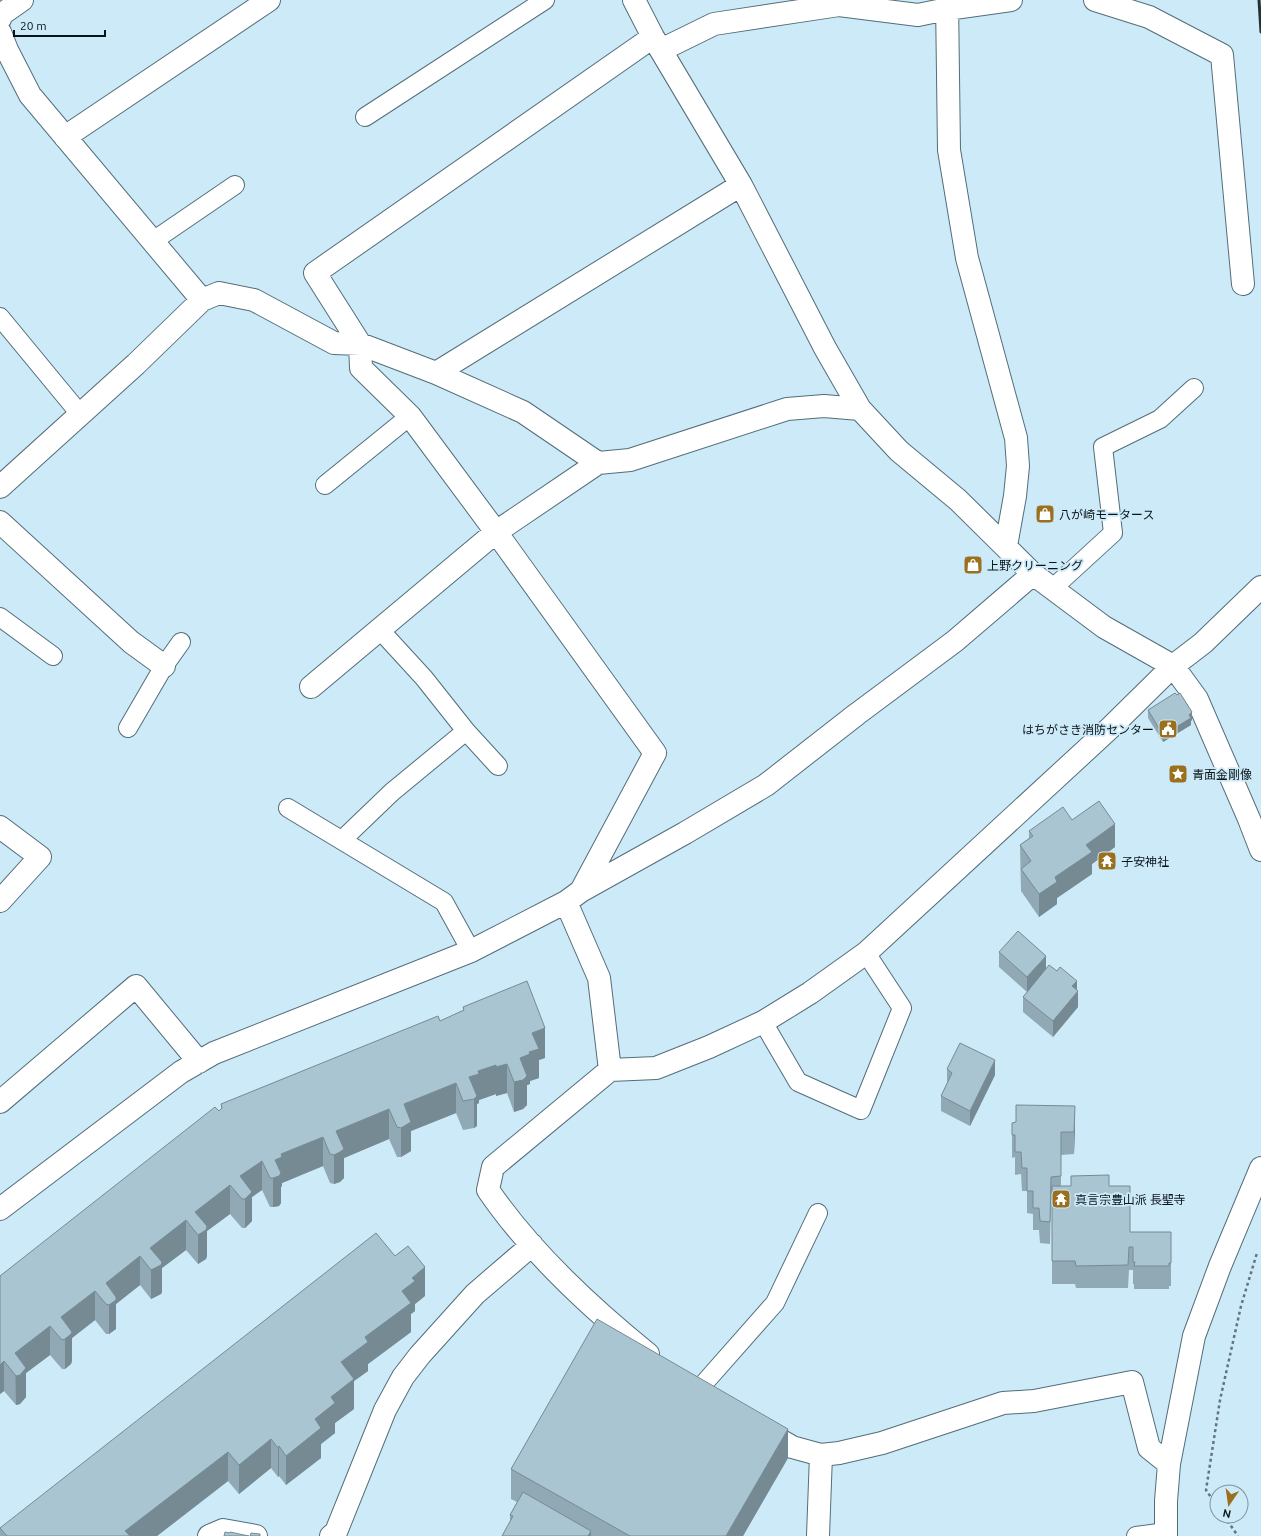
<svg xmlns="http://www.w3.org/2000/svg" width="1261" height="1536" font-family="Ubuntu,'Noto Sans JP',sans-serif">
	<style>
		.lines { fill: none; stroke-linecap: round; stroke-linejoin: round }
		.service-casing { stroke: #536d79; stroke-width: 20 }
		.minor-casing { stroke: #536d79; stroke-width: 24 }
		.path { stroke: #62757e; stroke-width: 2.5; stroke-dasharray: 3 3; stroke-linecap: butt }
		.service { stroke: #fff; stroke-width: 18 }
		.minor { stroke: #fff; stroke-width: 22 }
		.rail { stroke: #243237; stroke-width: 3 }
		.wall { fill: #91a9b5 }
		.shaded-wall { fill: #768a93 }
		.building { fill: #a9c5d2; stroke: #768a93 }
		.labels { text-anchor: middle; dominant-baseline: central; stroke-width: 3.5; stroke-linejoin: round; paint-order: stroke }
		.poi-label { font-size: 12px; fill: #091418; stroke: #cdeaf8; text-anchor: start }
	</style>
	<rect width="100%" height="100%" fill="#cdeaf8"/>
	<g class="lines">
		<g class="service-casing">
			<path id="service" d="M365 117 545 0
				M153 241 235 185
				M0 317 80 414
				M325 485 410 416
				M1053 588 1113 533 1103 447 1160 419 1194 388
				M0 617 53 656
				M380 630 424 678 466 731 498 766
				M128 728 164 666 181 642
				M288 808 444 902 471 951
				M342 840 392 792 466 731
				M763 1022 798 1082 861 1110 902 1008 866 953
				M699 1389 775 1303 818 1213
				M1136 1536 1166 1532"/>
		</g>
		<g class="minor-casing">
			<path id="minor" d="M634 0 653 37 741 185 825 348 860 409
				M947 0 949 150 967 258 1016 438 1018 466 1015 496 1006 546
				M1095 0 1149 17 1222 55 1243 284
				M0 19 2 14 22 0
				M0 32 7 50 30 95 202 300
				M661 50 714 24 839 5 918 15 947 9 1011 0
				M65 137 269 0
				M436 373 741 185
				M0 487 136 364 202 300 219 293 254 300 334 343 360 344 436 373 523 412 598 463
				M0 522 131 642 164 666
				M1261 587 1203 643 1173 666 1197 699 1249 819 1261 850
				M311 687 496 532 598 463 630 460 787 409 824 406 860 409 899 451 958 500 1033 574 1104 627 1173 666 1110 728 866 953 810 993 763 1022 709 1047 656 1068 610 1070
				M0 827 40 857 0 901
				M581 891 655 753 496 532 410 416 361 368 360 344 315 273 653 37
				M566 902 599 978 610 1070 493 1167 488 1190C529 1250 591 1308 648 1354
				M0 1102 136 986 199 1062
				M0 1209 181 1072 214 1053 471 951 566 902 581 891 685 833 766 785 857 714 955 641 1033 574
				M761 1429 792 1447 821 1455 818 1536
				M821 1455 839 1453 882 1443 1003 1403 1034 1401 1132 1382 1149 1448 1169 1464
				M209 1536 223 1530 256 1536
				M331 1536 336 1532 385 1410 403 1377 420 1355 475 1294 532 1245
				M1166 1536V1501L1169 1464 1194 1336 1220 1266 1261 1168"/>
		</g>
		<path class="path" d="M1217 1506 1206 1490 1220 1400 1241 1306 1257 1253
			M1224 1516 1238 1536"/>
		<use href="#service" class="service"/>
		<use href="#minor" class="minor"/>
		<path class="rail" d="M1259 0 1261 32"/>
	</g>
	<path class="wall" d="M1148 710 1192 720 1191 721V725L1163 742 1148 718Z
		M1072 820 1115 847 1092 864V874L1057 898V904L1039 917 1021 891 1020 845 1029 838V831Z
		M999 952 1046 970 1077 990 1078 1007 1053 1037 1023 1012V997L1027 992 999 967Z
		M463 1007 545 1058 539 1060V1078L530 1081V1084L527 1085V1105L523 1109 514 1112 507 1093 496 1096V1094L479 1100V1103L477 1104V1126L474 1128 463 1130 456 1113 411 1131V1151L401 1157H397L389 1139 344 1158V1178L340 1182 334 1184 330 1183 323 1166 282 1183V1186L281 1187V1203L279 1206 273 1207H270L262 1190 252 1197V1221L245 1228H242L230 1214 207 1231V1256L206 1259 198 1264 186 1250 162 1268V1292L161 1294 151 1299 140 1285 116 1304V1329L109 1334H106L95 1320 72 1338V1361L71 1364 65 1369H62L50 1355 26 1373V1397L20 1404 16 1405 4 1391 0 1394V1276L219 1111 221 1110V1104L440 1021 463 1011Z
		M947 1069 995 1075 970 1126 941 1111V1096L947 1083Z
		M1012 1123 1075 1128 1074 1154 1061 1155V1186H1109L1130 1232 1171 1263V1286H1169V1289H1134V1284H1133V1270H1129L1128 1288H1076L1075 1284H1052V1200H1051L1050 1244 1040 1243 1039 1230H1033V1214L1027 1213V1191H1022L1021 1174 1015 1175V1157L1012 1158Z
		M425 1296 415 1304V1311L411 1314V1332L368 1364V1371L354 1381V1409L335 1423V1433L321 1444V1458L286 1485 279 1476 278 1477 271 1468 239 1494 228 1481 157 1536H0V1528Z
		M788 1458 743 1536H502L510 1522V1515L517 1502 511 1499V1469Z"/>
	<path class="shaded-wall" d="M1192 712V720L1191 721V725L1163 742V735Z
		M1115 824V847L1092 864V874L1057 898V904L1039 917V894L1086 845Z
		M1046 956V971L1027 992V977Z
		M1077 981V993L1078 991V1007L1053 1037V1021L1072 986Z
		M545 1028V1058L539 1060V1078L530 1081V1084L527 1085V1105L523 1109 514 1112V1082L520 1058 529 1052 532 1033Z
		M995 1060V1075L970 1126V1111Z
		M507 1064V1093L496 1096V1067Z
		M496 1065V1094L479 1100V1103L477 1104V1126L474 1128V1099L469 1077 478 1071Z
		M456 1083V1113L411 1131V1151L401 1157V1128L404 1104Z
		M1075 1106V1128L1074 1154V1132Z
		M389 1109V1139L344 1158V1178L340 1182 334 1184V1155L336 1131Z
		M323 1137V1166L282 1183V1186L281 1187V1203L279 1206 273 1207V1178L275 1160 281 1154Z
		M262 1161V1190L252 1197V1221L245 1228V1199L240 1176Z
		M230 1185V1214L207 1231V1256L206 1259 198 1264V1235L195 1212Z
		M186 1220V1250L162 1268V1292L161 1294 151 1299V1270L150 1248Z
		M140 1256V1285L116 1304V1329L109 1334V1305L106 1283Z
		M425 1267V1296L415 1304V1311L411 1314V1332L368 1364V1371L354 1381V1409L335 1423V1433L321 1444V1458L286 1485V1456L315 1419 331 1397 341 1362 365 1337 402 1291 412 1278Z
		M95 1291V1320L72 1338V1361L71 1364 65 1369V1339L61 1317Z
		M50 1326V1355L26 1373V1397L20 1404 16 1405 15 1353Z
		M4 1361V1391L0 1394V1365Z
		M788 1429V1458L743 1536H726Z
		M271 1439V1468L239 1494V1465Z
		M279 1446V1476L278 1477V1448Z
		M228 1452V1481L157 1536H125V1531Z
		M591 1531V1536H588Z"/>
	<path class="building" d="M1175 693 1177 695 1180 693 1192 712 1189 715 1191 718 1163 735 1148 710Z
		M1099 801 1115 824 1086 845 1092 852 1055 877 1057 882 1039 894 1021 869 1031 861 1020 845 1033 836 1029 831 1063 807 1072 820Z
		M1018 931 1046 956 1027 977 999 952Z
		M1049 965 1057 971 1060 967 1077 981 1072 986 1078 991 1053 1021 1023 997Z
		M527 981 545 1028 532 1033 539 1049 529 1052 530 1054 520 1058 527 1076 523 1080 514 1082 507 1064 496 1067V1065L478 1071 479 1074 469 1077 477 1096 474 1099 463 1101 456 1083 404 1104 411 1122 401 1128 397 1127 389 1109 336 1131 344 1149 340 1152 334 1155 330 1154 323 1137 281 1154 282 1157 275 1160 281 1173 279 1176 273 1178H270L262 1161 240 1176 252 1192 245 1199H242L230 1185 195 1212 207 1226 206 1230 198 1235 186 1220 150 1248 162 1262 161 1265 151 1270 140 1256 106 1283 116 1297V1300L109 1305 106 1304 95 1291 61 1317 72 1332 71 1334 65 1339 62 1340 50 1326 15 1353 26 1368 20 1375 16 1376 4 1361 0 1365V1276L215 1107 219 1111 222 1108 221 1104 438 1016 440 1021 464 1010 463 1007Z
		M960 1043 995 1060 970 1111 941 1096 952 1073 947 1069Z
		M1016 1105 1075 1106 1074 1132H1061V1176L1051 1177 1050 1222 1040 1221 1039 1208H1033V1191H1027V1168H1022L1021 1152H1015V1135H1012V1123L1016 1122Z
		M1109 1175V1186H1130V1232H1171V1263H1169V1266H1134L1135 1262H1133V1247H1129L1128 1265 1076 1266 1075 1261H1052V1186H1071V1176Z
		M376 1233 395 1256 408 1246 425 1267 412 1278 415 1281 402 1291 411 1303 365 1337 368 1342 341 1362 354 1379 331 1397 335 1403 315 1419 321 1428 286 1456 279 1446 278 1448 271 1439 239 1465 228 1452 125 1531 130 1536H7L0 1528Z
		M597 1319 788 1429 726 1536H630L511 1469Z
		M523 1492 591 1531 588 1536H502L513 1516 510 1515Z
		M225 1532 230 1533V1532L249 1536H224Z
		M251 1533 260 1534V1536H250Z"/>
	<defs>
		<g id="shop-square" transform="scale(1)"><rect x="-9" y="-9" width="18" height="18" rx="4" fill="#9a6f1d" stroke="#cdeaf8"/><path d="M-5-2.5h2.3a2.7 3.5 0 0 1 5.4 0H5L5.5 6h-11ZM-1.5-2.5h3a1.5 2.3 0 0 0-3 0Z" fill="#fff"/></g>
		<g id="civic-square" transform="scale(1)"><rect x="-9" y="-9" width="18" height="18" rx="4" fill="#9a6f1d" stroke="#cdeaf8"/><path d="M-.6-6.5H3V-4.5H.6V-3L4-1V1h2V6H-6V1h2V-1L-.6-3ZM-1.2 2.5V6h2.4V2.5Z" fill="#fff"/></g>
		<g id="sight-square" transform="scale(1)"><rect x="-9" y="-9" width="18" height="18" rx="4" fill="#9a6f1d" stroke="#cdeaf8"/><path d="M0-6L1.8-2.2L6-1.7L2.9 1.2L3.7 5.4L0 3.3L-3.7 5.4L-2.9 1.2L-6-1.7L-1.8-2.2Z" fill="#fff"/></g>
		<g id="temple-square" transform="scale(1)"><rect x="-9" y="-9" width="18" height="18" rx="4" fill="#9a6f1d" stroke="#cdeaf8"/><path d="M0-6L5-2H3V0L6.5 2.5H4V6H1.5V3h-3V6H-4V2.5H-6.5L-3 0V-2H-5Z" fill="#fff"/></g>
	</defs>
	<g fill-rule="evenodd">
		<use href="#shop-square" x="1045" y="514"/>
		<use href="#shop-square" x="973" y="565"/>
		<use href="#civic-square" x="1168" y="729"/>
		<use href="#sight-square" x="1178" y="774"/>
		<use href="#temple-square" x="1107" y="861"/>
		<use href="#temple-square" x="1061" y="1199"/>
	</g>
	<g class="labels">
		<g class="poi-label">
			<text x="1059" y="514">八が崎モータース</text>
			<text x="987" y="565">上野クリーニング</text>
			<text x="1154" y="729" text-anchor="end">はちがさき消防センター</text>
			<text x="1192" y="774">青面金剛像</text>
			<text x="1121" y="861">子安神社</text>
			<text x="1075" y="1199">真言宗豊山派 長聖寺</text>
		</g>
	</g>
	<g transform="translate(1229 1504) rotate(193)"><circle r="19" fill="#cdeaf8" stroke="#7f949e"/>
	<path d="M0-3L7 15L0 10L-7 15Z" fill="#9a6f1d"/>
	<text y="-6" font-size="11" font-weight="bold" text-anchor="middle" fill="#091418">N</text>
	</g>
	<path d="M14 30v6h91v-6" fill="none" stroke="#091418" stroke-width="2"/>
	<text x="20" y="30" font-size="12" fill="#091418" stroke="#cdeaf8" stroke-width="3" paint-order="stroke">20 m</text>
</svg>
